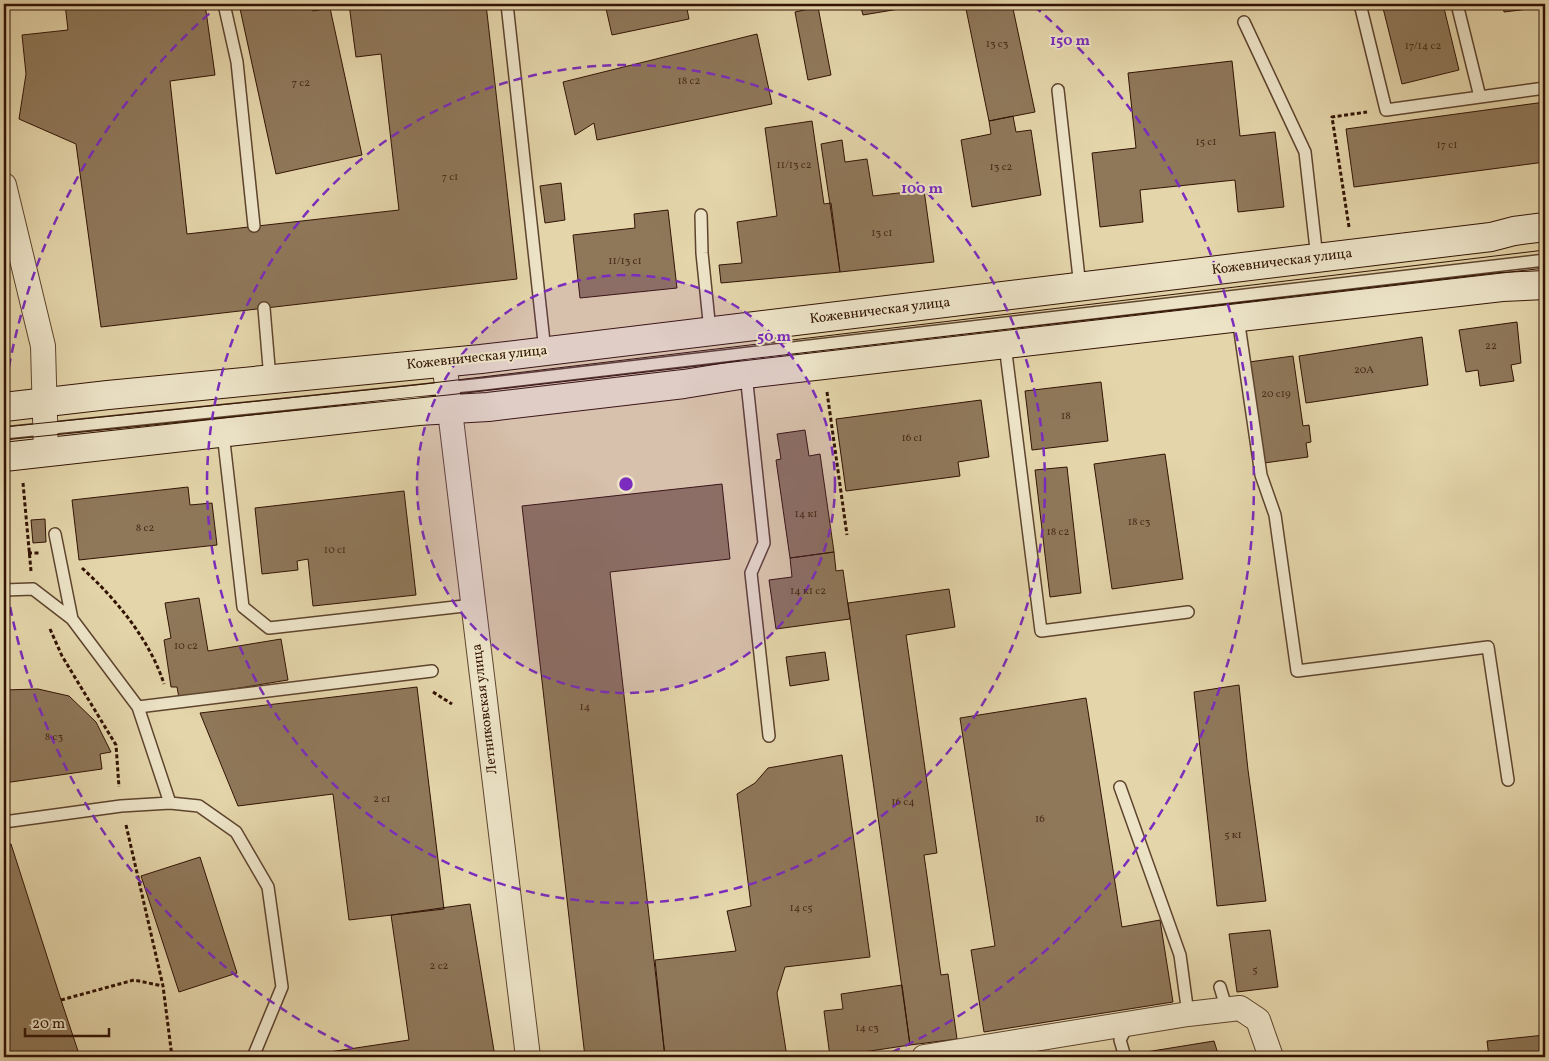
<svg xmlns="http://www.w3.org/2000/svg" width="1549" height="1061" font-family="Vollkorn,serif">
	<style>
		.building { fill: #8f785a; stroke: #321304 }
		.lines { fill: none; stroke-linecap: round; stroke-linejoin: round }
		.service-casing { stroke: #5e442e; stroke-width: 14 }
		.minor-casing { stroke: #5e442e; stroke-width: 26 }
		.secondary-casing { stroke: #321304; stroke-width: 30 }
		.path { stroke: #321304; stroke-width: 3; stroke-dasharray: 4 2.5; stroke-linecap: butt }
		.service { stroke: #ede4c8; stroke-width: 11 }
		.minor { stroke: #ede4c8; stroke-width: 24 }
		.secondary { stroke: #ede4c8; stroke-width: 28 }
		.tram { stroke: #321304; stroke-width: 1 }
		.ring { fill: none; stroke: #7b2cbf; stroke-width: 2.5; stroke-dasharray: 9 6 }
		.labels { text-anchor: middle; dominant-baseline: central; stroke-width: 4; stroke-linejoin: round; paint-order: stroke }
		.number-label { font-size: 11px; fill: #492c1a }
		.street-label { font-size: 14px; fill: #321304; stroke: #ede4c8 }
		.centre { fill: #7b2cbf; stroke: #ede4c8; stroke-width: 2.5 }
		.ring-label { font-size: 15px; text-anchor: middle; font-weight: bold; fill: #7b2cbf; stroke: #ede4c8; stroke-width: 4; stroke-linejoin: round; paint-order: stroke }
	</style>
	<rect width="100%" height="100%" fill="#e4d5aa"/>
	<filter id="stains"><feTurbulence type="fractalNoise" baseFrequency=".004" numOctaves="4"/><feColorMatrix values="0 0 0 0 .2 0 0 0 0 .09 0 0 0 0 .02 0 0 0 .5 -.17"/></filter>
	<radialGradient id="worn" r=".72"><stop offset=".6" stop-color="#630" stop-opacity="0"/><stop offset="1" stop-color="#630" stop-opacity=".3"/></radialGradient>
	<path class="building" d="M65 4H205L215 75 170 81 187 234 399 210 381 54 356 57 349 4H486L517 279 101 327 76 144 19 119 26 74 22 35 68 30Z
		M239 4H311L313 11 330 8 362 155 276 174Z
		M605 4H686L689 19 612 35Z
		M860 4H898L899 9 863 15Z
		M898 4H923L899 9Z
		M965 4H1012L1035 112 989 121Z
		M1382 4H1443L1459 70 1402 84Z
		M1503 4H1545V7L1504 12Z
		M818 7 831 75 808 80 795 12Z
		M757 34 772 104 597 140 594 123 575 135 563 82Z
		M1232 61 1240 136 1275 132 1284 207 1238 212 1235 180 1140 190 1143 222 1100 227 1092 153 1136 148 1128 73Z
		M1545 102V162L1354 187 1346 129Z
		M1013 116 1016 132 1031 130 1041 195 972 207 961 140 991 134 989 121Z
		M812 121 824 204 831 203 840 272 721 283 719 265 742 263 737 222 777 216 765 128Z
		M842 140 845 162 867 159 873 196 924 190 934 262 840 272 821 144Z
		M561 183 565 220 545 223 540 186Z
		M668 210 677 288 580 298 573 235 635 228 634 214Z
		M1517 322 1521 363 1511 365 1514 381 1480 386 1478 370 1466 372 1459 330Z
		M1422 337 1428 385 1306 403 1299 356Z
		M1293 356 1303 426 1309 425 1311 442 1306 443 1308 457 1264 463 1249 362Z
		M1101 382 1108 441 1032 450 1025 391Z
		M981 400 989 457 958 462 960 476 846 491 836 419Z
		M805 430 809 456 820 454 834 552 790 558 776 460 781 459 777 434Z
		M1165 454 1183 579 1112 589 1094 464Z
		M1067 467 1081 593 1050 597 1035 470Z
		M722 484 730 559 610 572 665 1057H585L522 506Z
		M188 487 190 505 212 503 217 545 79 560 72 500Z
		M404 491 416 595 313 606 308 559 297 561 298 570 262 574 255 508Z
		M4 506 6 557H4Z
		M45 519 46 542 33 543 31 520Z
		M834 552 836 571 843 570 850 619 776 629 769 580 792 577 790 558Z
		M949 589 955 627 906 635 937 853 924 855 941 975 948 974 957 1039 910 1045 848 603Z
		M199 598 208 651 281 639 288 680 179 698 177 687H171L164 640 171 638 165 603Z
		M825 652 829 680 790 686 786 657Z
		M1239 685 1248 770 1266 901 1217 906 1194 692Z
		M417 687 444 909 349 920 333 794 238 806 200 713Z
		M38 689 69 696 96 722 111 752 100 754 102 769 4 783V690Z
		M1086 698 1122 927 1160 920 1173 1002 984 1032 971 950 995 946 960 718Z
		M842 755 870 957 785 967 777 993 787 1057H665L655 960 736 951 727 911 751 906 737 794 755 783 768 768Z
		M11 844 61 1000 80 1057H4V845Z
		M200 857 237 973 179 992 141 876Z
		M470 904 495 1057H296L409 1040 391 915Z
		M1270 930 1278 987 1237 992 1229 934Z
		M902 985 910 1045 830 1057 824 1011 843 1009 841 994Z
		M1545 1035V1057H1489L1487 1041Z
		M1214 1041 1219 1057H1147L1146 1052Z"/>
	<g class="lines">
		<g class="service-casing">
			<path id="service" d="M224 4 237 62 254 226
				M507 4 545 351
				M1360 4 1386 110 1545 88
				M1457 4 1480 97
				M1244 22 1305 152 1317 258
				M1058 90 1080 287
				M701 215 702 253 710 331
				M264 308 270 379
				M1238 318 1261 475 1275 515 1297 671 1488 647 1508 780
				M1005 345 1041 631 1188 612
				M746 374 764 543 751 573 769 736
				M4 433 484 384 1545 260
				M223 433 243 607 269 628 473 605
				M55 534 72 619 138 707 170 803 199 806 236 832 268 887 282 987 253 1057
				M4 590 33 589 72 619
				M138 707 432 671
				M1120 787 1180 955 1188 1014
				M4 822 121 806 170 803
				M1220 987 1227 1010
				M1125 1057 1120 1040 1128 1025"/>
		</g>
		<g class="minor-casing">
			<path id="minor" d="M4 185 43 346 46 454
				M444 361 528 1057
				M924 1057 1188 1014 1240 1008 1258 1020 1271 1057"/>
		</g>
		<g class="secondary-casing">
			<path id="secondary" d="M4 407 108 395 481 359 1491 237 1514 231 1545 227
				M4 457 418 411 488 407 684 384 746 374 1502 287 1545 285"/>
		</g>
		<path class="path" d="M1349 227 1332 117 1367 112
			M827 392 847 535
			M23 483 31 571
			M28 553H40
			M82 568C116 599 150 640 164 684
			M50 629 62 656 116 745 119 787
			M433 692 452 704
			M126 825 163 986 172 1057
			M61 1000 134 980 163 986"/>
		<use href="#service" class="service"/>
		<use href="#minor" class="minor"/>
		<use href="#secondary" class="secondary"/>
		<path class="tram" d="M4 427 415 385 1545 250
			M4 440 448 395 1545 268"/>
	</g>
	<circle cx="626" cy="484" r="209" fill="#7b2cbf" fill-opacity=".12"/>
	<g class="ring">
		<circle cx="626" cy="484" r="209"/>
		<circle cx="626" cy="484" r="419"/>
		<path d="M366 1055A628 628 0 0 1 4 571M4 397A628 628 0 0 1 218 6M1034 6A628 628 0 0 1 886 1055"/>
	</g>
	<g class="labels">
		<g class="number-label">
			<text x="997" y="44">13 с3</text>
			<text x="1423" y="46">17/14 с2</text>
			<text x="689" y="81">18 с2</text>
			<text x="301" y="83">7 с2</text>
			<text x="1206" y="142">15 с1</text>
			<text x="1447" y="145">17 с1</text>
			<text x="794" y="165">11/13 с2</text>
			<text x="1001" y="167">13 с2</text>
			<text x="450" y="177">7 с1</text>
			<text x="882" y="233">13 с1</text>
			<text x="625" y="261">11/13 с1</text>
			<text x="1491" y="346">22</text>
			<text x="1364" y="370">20А</text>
			<text x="1276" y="394">20 с19</text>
			<text x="1066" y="416">18</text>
			<text x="912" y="438">16 с1</text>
			<text x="806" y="514">14 к1</text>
			<text x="1139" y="522">18 с3</text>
			<text x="145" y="528">8 с2</text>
			<text x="1058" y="532">18 с2</text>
			<text x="335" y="550">10 с1</text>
			<text x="808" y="591">14 к1 с2</text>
			<text x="186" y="646">10 с2</text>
			<text x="585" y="707">14</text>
			<text x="54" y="737">8 с3</text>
			<text x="382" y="799">2 с1</text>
			<text x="903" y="802">16 с4</text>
			<text x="1040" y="819">16</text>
			<text x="1233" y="835">5 к1</text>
			<text x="801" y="908">14 с5</text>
			<text x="439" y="966">2 с2</text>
			<text x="1255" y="970">5</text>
			<text x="867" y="1028">14 с3</text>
		</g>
		<g class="street-label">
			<text transform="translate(1282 262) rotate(-7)">Кожевническая улица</text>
			<text transform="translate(880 311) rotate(-7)">Кожевническая улица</text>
			<text transform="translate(477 358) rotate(-6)">Кожевническая улица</text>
			<text transform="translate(485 709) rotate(-97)">Летниковская улица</text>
		</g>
	</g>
	<circle cx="626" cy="484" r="8" class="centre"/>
	<g class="ring-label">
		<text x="1070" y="45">150 m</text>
		<text x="922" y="193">100 m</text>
		<text x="774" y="341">50 m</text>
	</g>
	<rect width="1549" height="1061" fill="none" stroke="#e4d5aa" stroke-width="20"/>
	<rect x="5" y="5" width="1539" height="1051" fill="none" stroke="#321304" stroke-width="2.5"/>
	<rect x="10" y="10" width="1529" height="1041" fill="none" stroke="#321304"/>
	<path d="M25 1028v8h84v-8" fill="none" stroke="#321304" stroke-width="2.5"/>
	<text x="32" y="1028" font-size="15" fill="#321304" stroke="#ede4c8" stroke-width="4" paint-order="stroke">20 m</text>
	<rect width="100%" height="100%" filter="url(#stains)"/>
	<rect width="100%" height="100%" fill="url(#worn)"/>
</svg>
